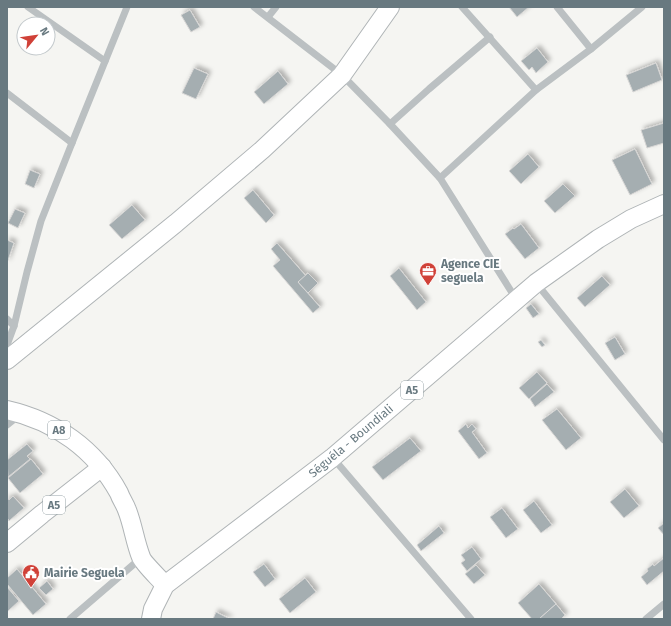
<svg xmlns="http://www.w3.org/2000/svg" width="671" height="626" font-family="'Fira Sans',sans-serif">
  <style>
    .building { fill: #a5aeb1; stroke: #d7d6d5; filter: url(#shadow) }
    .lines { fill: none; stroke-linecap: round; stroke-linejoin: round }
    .major-casing { stroke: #afb4b6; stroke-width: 20 }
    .minor { stroke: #bbc0c2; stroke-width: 7 }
    .major { stroke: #fff; stroke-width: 18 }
    .labels { text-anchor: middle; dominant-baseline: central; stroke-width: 4; stroke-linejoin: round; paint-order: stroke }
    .shield { fill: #fff; stroke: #95a1a6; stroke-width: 1 }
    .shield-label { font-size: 11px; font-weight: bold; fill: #687980 }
    .poi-label { font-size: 12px; font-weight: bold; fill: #687980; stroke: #fff; text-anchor: start }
    .street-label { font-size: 12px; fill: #687980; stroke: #fff }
  </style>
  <defs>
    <filter id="shadow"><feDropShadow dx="3" dy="-3" stdDeviation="2" flood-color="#0004"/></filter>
  </defs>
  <rect width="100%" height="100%" fill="#f5f5f2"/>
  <g class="building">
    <path d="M509 7H529L517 17Z"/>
    <path d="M190 10 200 27 191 32 181 15Z"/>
    <path d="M537 48 548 62 536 73 532 67 529 70 521 61Z"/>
    <path d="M656 63 662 80 633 92 626 75Z"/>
    <path d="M194 68 208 74 196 99 182 93Z"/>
    <path d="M278 71 288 84 264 104 254 92Z"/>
    <path d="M664 123V143L647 148 641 130Z"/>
    <path d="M635 149 652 184 630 195 612 160Z"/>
    <path d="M528 154 539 167 521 184 509 171Z"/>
    <path d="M30 170 40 174 34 188 25 184Z"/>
    <path d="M563 184 575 196 555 213 544 201Z"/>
    <path d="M253 190 274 215 266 223 244 198Z"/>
    <path d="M132 205 145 220 122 239 109 225Z"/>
    <path d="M15 209 25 213 18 228 8 223Z"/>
    <path d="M521 224 539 248 525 259 505 234 513 228 514 229Z"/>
    <path d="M7 240 14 243 7 263Z"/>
    <path d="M277 243 306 276 298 282 320 307 313 313 273 266 280 260 271 249Z"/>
    <path d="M399 268 426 302 417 310 390 276Z"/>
    <path d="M308 273 318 283 308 293 298 282Z"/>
    <path d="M602 276 610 285 585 307 577 298Z"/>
    <path d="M531 304 539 314 533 318 526 308Z"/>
    <path d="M615 337 625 354 615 360 605 343Z"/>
    <path d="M541 340 545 345 542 347 538 342Z"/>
    <path d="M537 372 547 383 529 399 519 388Z"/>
    <path d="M547 384 554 392 535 407 530 399Z"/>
    <path d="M557 409 581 438 566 450 542 420Z"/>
    <path d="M466 424 468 428 472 424 476 429 472 432 487 453 479 459 458 431Z"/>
    <path d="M410 438 421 451 383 480 372 467Z"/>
    <path d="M27 444 33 451 27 456 30 459 8 477 7 460Z"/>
    <path d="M31 459 43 474 20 493 8 478Z"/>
    <path d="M625 489 639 506 624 518 610 502Z"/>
    <path d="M13 496 24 508 9 521 8 519 7 520V497L9 500Z"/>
    <path d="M534 501 552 525 541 533 523 510Z"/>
    <path d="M502 508 518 529 506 538 490 517Z"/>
    <path d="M664 523V535L658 528Z"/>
    <path d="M439 526 444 533 421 551 417 545Z"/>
    <path d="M472 547 481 559 467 571 461 563 465 560 461 555Z"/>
    <path d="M664 558V571L647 585 641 577 648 571 647 569 653 564 654 566Z"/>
    <path d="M264 564 275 579 265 587 253 572Z"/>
    <path d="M476 565 485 575 474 584 465 574Z"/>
    <path d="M17 569 46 604 33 615 7 584V578Z"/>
    <path d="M305 578 316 592 290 613 279 599Z"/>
    <path d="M47 581 53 589 46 595 39 588Z"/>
    <path d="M539 584 556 604 539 619H532L518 603Z"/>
    <path d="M7 587 19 601 7 612Z"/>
    <path d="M556 604 565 615 561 619H539Z"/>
    <path d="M216 612 230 619H213Z"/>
  </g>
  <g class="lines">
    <defs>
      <g id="major">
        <path d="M7 360 176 223 262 150 342 75 390 7"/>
        <path d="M7 410C55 421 95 449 119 493 121 499 125 504 127 510 133 525 135 542 141 557 143 563 159 578 165 585"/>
        <path d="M7 543 42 514 102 467"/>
        <path d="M151 619 153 609 165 585 332 458 536 283 598 239 631 219 664 204"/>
      </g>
    </defs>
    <use href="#major" class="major-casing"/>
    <g class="minor">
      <path d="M28 7 105 61"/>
      <path d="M254 7 342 75 390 124 440 178 516 299"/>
      <path d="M462 7 536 90"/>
      <path d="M557 7 591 49"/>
      <path d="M268 17 276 7"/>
      <path d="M7 93 72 143"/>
      <path d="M390 124 429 89 490 37"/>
      <path d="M440 178 536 90 591 49 642 7"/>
      <path d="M536 283 664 440"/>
      <path d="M7 319 14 326"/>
      <path d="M7 345 14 326 27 272 41 221 72 143 127 7"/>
      <path d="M7 425 18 416"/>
      <path d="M333 458 471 619"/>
      <path d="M70 619 141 558"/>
      <path d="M646 619 664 604"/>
    </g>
    <use href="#major" class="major"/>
  </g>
  <defs>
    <symbol id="office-pin" viewBox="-11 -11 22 30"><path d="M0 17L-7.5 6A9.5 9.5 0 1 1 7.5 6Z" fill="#d04138" stroke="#fff"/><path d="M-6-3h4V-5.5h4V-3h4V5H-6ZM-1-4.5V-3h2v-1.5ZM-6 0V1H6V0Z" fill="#fff"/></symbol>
    <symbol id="civic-pin" viewBox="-11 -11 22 30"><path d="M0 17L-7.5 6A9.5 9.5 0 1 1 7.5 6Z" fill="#d04138" stroke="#fff"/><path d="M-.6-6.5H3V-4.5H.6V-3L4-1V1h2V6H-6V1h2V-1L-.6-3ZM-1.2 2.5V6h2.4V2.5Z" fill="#fff"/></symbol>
  </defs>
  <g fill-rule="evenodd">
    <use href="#office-pin" x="418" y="261" width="20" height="27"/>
    <use href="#civic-pin" x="21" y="563" width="20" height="27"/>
  </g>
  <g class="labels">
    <g class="shield">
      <rect x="401" y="381" width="22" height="18" rx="3"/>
      <rect x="48" y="421" width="22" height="18" rx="3"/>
      <rect x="43" y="496" width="22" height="18" rx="3"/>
    </g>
    <g class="shield-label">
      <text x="412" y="390">A5</text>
      <text x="59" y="430">A8</text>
      <text x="54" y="505">A5</text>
    </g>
    <g class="poi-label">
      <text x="441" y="264">Agence CIE<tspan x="441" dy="14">seguela</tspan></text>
      <text x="44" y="573">Mairie Seguela</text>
    </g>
    <g class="street-label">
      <text transform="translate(351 441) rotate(-40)">Séguéla - Boundiali</text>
    </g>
  </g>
  <rect width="671" height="626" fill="none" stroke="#687980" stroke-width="16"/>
  <g transform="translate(36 36) rotate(61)"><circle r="19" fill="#ffffff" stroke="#c3c9cc"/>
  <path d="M0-3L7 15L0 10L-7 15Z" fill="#d04138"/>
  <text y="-6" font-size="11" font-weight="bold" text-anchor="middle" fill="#687980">N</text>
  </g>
</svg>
